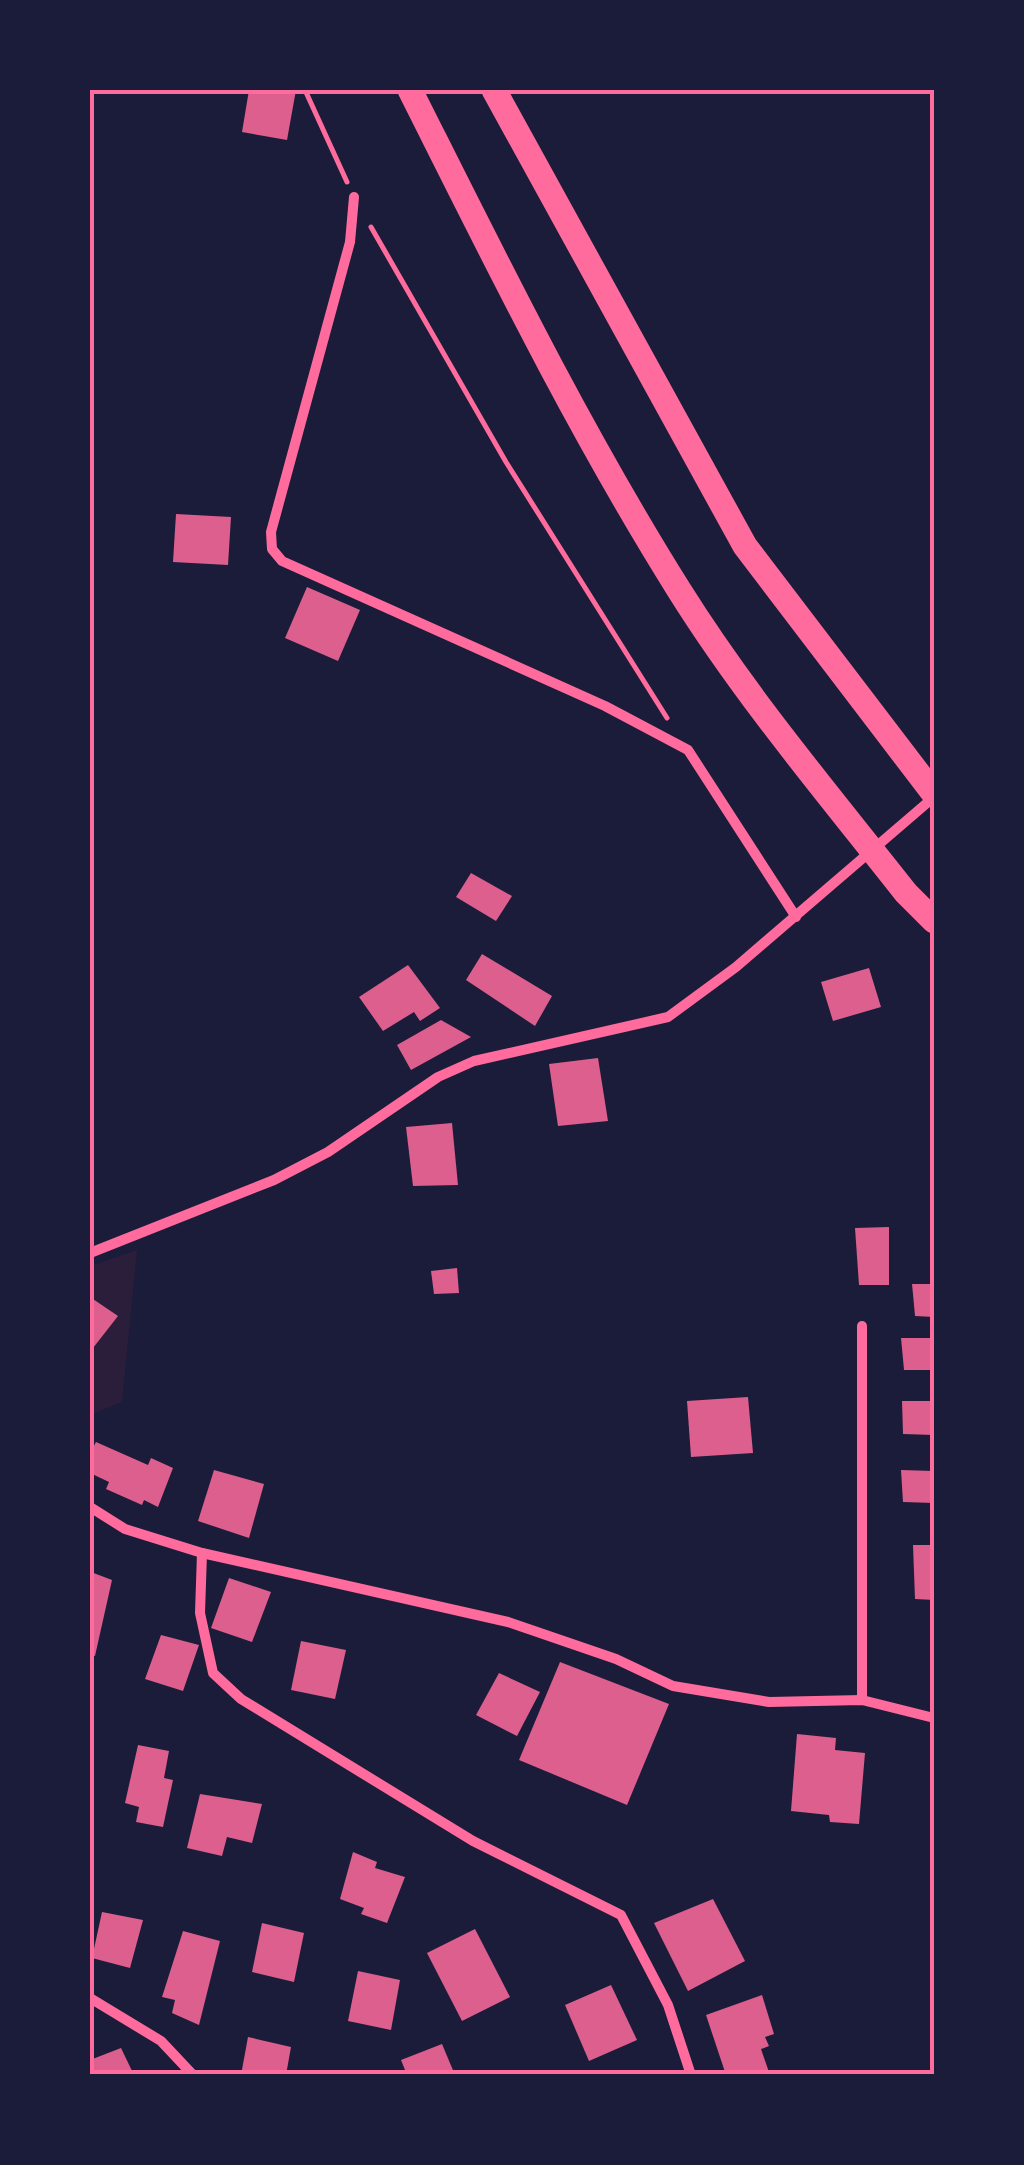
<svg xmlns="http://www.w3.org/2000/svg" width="1024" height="2165" font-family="'PT Sans',sans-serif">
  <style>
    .green { fill: #2a1e3b }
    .building { fill: #dd5f8e }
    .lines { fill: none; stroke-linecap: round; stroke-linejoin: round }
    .path { stroke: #ff6b9d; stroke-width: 5 }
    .minor { stroke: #ff6b9d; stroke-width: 10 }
    .motorway { stroke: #ff6b9d; stroke-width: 25 }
    .neatline { fill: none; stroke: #ff6b9d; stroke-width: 4 }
  </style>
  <rect width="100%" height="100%" fill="#1b1b3a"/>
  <path class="green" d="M137 1250 122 1402 90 1415V1266Z"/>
  <g class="building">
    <path d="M249 90H296L287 140 242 132Z"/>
    <path d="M176 514 231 517 228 565 173 562Z"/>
    <path d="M307 587 360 610 338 661 285 638Z"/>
    <path d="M471 873 512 896 496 921 456 897Z"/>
    <path d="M482 954 552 996 535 1026 466 980Z"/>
    <path d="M408 965 440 1008 420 1021 414 1012 383 1031 359 997Z"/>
    <path d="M869 968 881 1007 833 1021 821 982Z"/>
    <path d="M441 1020 471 1037 411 1070 397 1045Z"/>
    <path d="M598 1058 608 1121 558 1126 549 1064Z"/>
    <path d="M452 1123 458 1185 413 1186 406 1127Z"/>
    <path d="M889 1227V1285H859L855 1228Z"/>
    <path d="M457 1268 459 1293 434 1294 431 1271Z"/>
    <path d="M912 1284H934V1317L915 1316Z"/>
    <path d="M90 1297 118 1316 93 1348 90 1346Z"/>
    <path d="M901 1338H934V1370H904Z"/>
    <path d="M748 1397 753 1453 691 1457 687 1401Z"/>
    <path d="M902 1401H934V1435L903 1434Z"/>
    <path d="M96 1442 148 1465 151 1458 173 1468 158 1507 144 1500 142 1505 106 1489 109 1482 90 1473V1453Z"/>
    <path d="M214 1470 264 1484 249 1538 198 1521Z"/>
    <path d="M901 1470 934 1471V1503L903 1502Z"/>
    <path d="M913 1545H934V1600L915 1599Z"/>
    <path d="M91 1572 112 1580 95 1656 90 1655Z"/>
    <path d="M229 1578 271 1592 252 1642 211 1628Z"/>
    <path d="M161 1635 199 1645 183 1691 145 1679Z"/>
    <path d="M301 1641 346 1650 335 1699 291 1690Z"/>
    <path d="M560 1662 669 1704 627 1805 519 1760Z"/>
    <path d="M499 1673 540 1692 517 1736 476 1715Z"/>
    <path d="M797 1734 836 1738 835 1750 865 1753 859 1824 830 1822 829 1815 791 1811Z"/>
    <path d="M138 1745 169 1751 164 1778 173 1780 163 1827 136 1822 139 1807 125 1803Z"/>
    <path d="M200 1794 262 1804 252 1843 227 1837 222 1856 187 1848Z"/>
    <path d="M353 1852 377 1862 375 1868 405 1877 387 1923 361 1914 364 1908 340 1899Z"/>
    <path d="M713 1899 745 1961 688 1991 654 1923Z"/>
    <path d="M102 1912 143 1920 130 1968 92 1958Z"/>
    <path d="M262 1923 304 1933 294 1982 252 1972Z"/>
    <path d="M475 1929 510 1997 462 2021 427 1953Z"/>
    <path d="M183 1931 220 1941 199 2025 172 2013 175 2000 162 1997Z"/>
    <path d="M358 1971 400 1980 391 2030 348 2021Z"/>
    <path d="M611 1985 637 2040 589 2061 565 2005Z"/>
    <path d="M762 1995 774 2034 765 2037 769 2046 761 2049 770 2075H726L706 2015Z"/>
    <path d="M248 2037 291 2047 286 2075H241Z"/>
    <path d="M442 2044 455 2075H407L401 2060Z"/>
    <path d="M121 2048 134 2075H90V2060Z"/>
  </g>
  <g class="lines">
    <g class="path">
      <path d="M305 90 347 182"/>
      <path d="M371 227 506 462 667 718"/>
    </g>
    <g class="minor">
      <path d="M354 197 350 242 271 532 272 549 282 561 605 706 688 750 796 917"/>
      <path d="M90 1253 274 1180 328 1152 438 1077 474 1061 668 1017 736 967 934 797"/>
      <path d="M862 1326V1700"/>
      <path d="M90 1507 125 1529 202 1553 508 1622 616 1659 673 1686 769 1702 862 1700 934 1718"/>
      <path d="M202 1553 200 1613 213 1673 241 1699 473 1841 621 1915 668 2005 691 2075"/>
      <path d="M90 1998 161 2041 193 2075"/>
    </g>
    <g class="motorway">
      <path d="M410 90C495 259 578 429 679 590 746 697 828 794 906 893L934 921"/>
      <path d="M494 90 745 546 934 794"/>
    </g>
  </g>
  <rect width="1024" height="2165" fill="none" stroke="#1b1b3a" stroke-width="185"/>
  <rect x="92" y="92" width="840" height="1980" class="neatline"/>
</svg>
